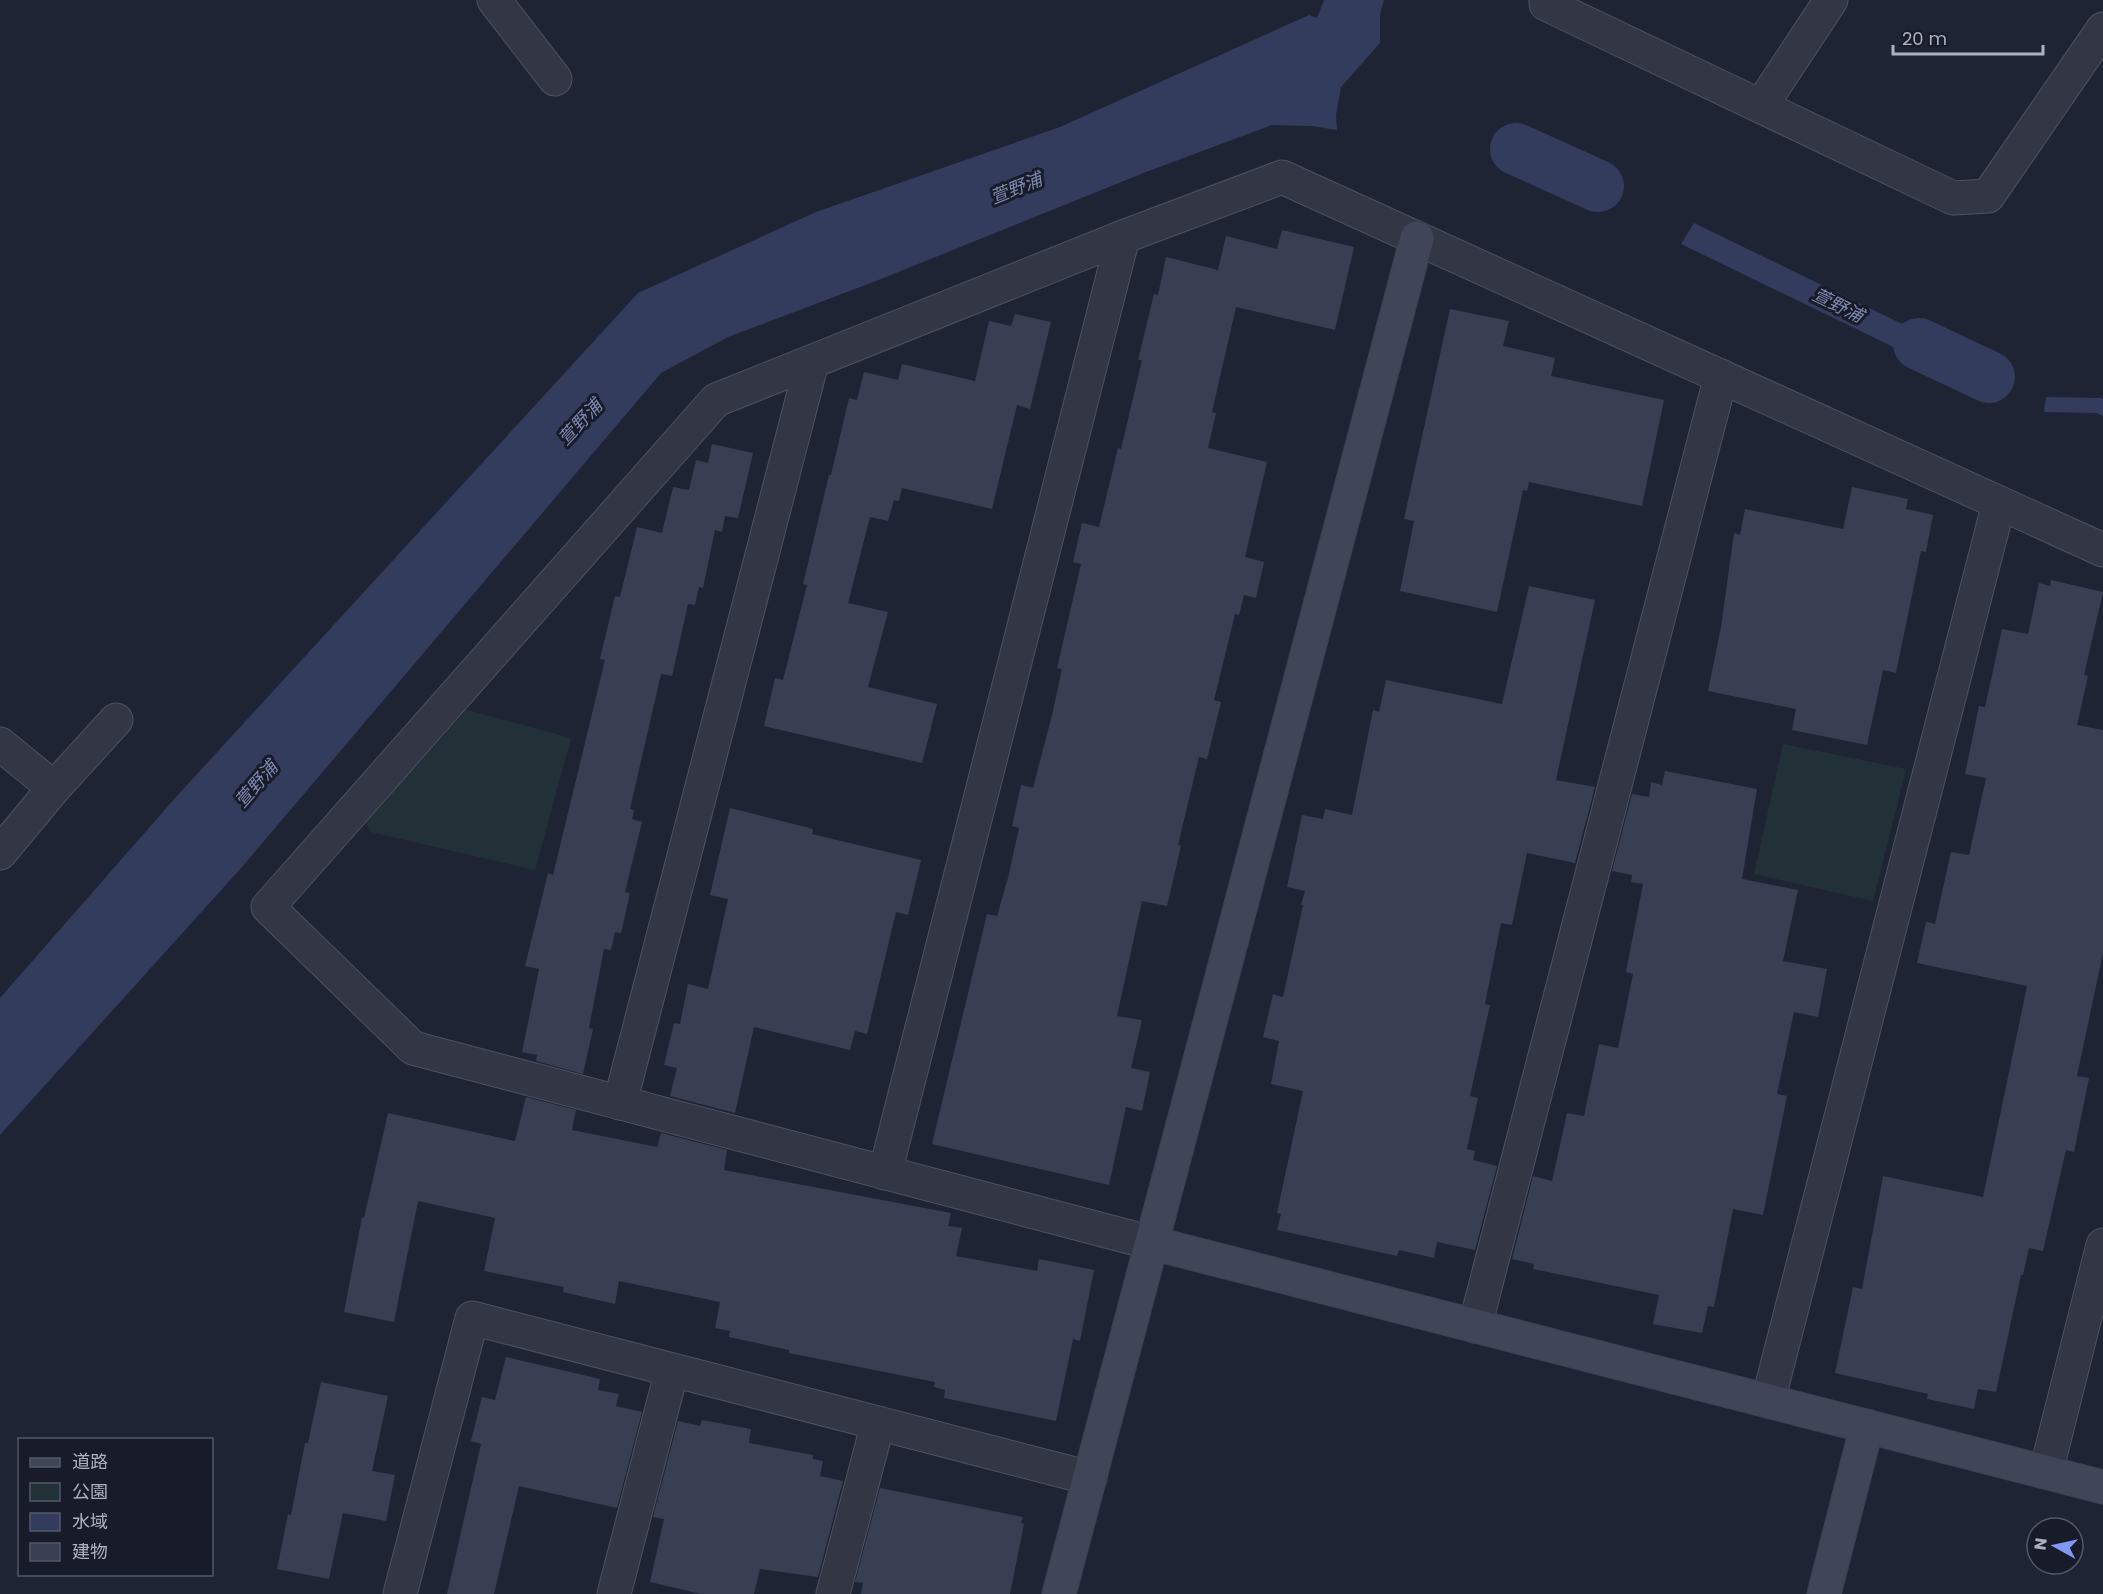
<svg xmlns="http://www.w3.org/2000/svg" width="2103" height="1594" font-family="Poppins,'Noto Sans JP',sans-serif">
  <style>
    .green { fill: #223137 }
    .water { fill: #333c5c }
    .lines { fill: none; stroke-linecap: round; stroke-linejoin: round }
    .canal { stroke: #333c5c; stroke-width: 52 }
    .building { fill: #383f52 }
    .street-casing { stroke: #4d5160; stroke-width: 35 }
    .secondary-casing { stroke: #3c404f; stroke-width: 35 }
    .street { stroke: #333745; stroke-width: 33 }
    .secondary { stroke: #414558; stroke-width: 33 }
    .labels { text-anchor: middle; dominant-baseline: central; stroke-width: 6; stroke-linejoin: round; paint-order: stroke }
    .water-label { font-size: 18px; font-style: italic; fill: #7d89af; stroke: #181c2a }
  </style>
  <rect width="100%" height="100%" fill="#1f2435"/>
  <g class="green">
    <path d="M467 710 571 738 535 870 371 832 365 822Z"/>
    <path d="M1783 744 1906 769 1873 901 1754 874Z"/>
  </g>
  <g class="water">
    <path d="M1324 0H1384L1380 14V43L1341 87 1336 115 1337 130 1312 126 1272 125 1146 172 876 281 728 337 661 373 242 867 0 1135V998L176 797 638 293 816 212 1060 127 1309 15 1317 18Z"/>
    <path d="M1521 136 1599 176 1593 194 1513 156Z"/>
    <path d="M1694 223 1989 366 1976 387 1681 244Z"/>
    <path d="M2046 397 2101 398 2103 399V416L2096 413 2044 412Z"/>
  </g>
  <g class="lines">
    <g class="canal">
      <path d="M1516 149 1598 186"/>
      <path d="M1919 344 1989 377"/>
    </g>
  </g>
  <g class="building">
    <path d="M1282 230 1354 247 1335 330 1236 307 1212 412 1216 413 1208 448 1267 462 1245 557 1264 562 1256 598 1244 595 1239 615 1235 614 1214 700 1221 702 1207 759 1199 757 1178 845 1181 846 1167 906 1142 901 1117 1016 1142 1020 1131 1068 1150 1072 1142 1111 1126 1107 1109 1185 932 1144 987 914 997 916 1008 878 1019 828 1012 826 1021 785 1033 788 1052 715 1062 669 1057 668 1081 564 1073 562 1082 523 1099 527 1118 448 1121 449 1142 360H1138L1154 294 1158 295 1166 257 1218 270 1226 236 1277 249Z"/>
    <path d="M1450 309 1509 321 1503 346 1555 358 1551 376 1664 400 1642 506 1529 482 1527 491 1523 490 1497 612 1400 591 1414 521 1404 519Z"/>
    <path d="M1015 314 1051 322 1030 409 1017 405 992 509 902 488 899 501 894 500 888 521 870 517 848 603 888 612 868 687 937 704 922 763 764 726 775 678 783 680 807 585 803 584 829 475H831L849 398 857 400 864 372 898 380 902 364 975 381 989 321 1011 326Z"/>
    <path d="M712 444 753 453 738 518 725 516 722 532 715 530 703 588 699 587 695 605 688 604 672 676 661 674 630 809 634 810 632 819 642 822 625 892 630 893 621 933 615 932 611 950 604 949 589 1028 593 1029 583 1074 536 1061 537 1055 522 1052 539 969 525 966 548 873 553 875 605 660 600 659 615 596 620 597 637 527 662 533 673 487 689 490 696 460 708 463Z"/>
    <path d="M1852 487 1908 499 1906 509 1933 515 1926 552 1921 551 1896 673 1883 670 1867 745 1792 730 1796 709 1708 691 1721 627 1734 533 1740 535 1745 509 1843 529Z"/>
    <path d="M2051 580 2103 592 2084 675 2088 676 2077 725 2103 730V953L2077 1076 2089 1078 2074 1152 2066 1150 2043 1251 2029 1248 2023 1275H2021L1996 1392 1978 1389 1974 1409 1927 1399 1928 1394 1835 1373 1853 1287 1862 1289 1883 1176 1983 1197 2027 986 1917 963 1926 922 1935 924 1951 852 1969 855 1986 778 1965 774 1979 706 1985 707 2002 629 2028 634 2039 583 2050 586Z"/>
    <path d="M1529 586 1595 600 1556 780 1595 787 1575 863 1527 853 1512 925 1501 923 1485 1004 1490 1005 1470 1096 1478 1098 1467 1149 1475 1151 1473 1160 1497 1166 1475 1250 1437 1242 1434 1258 1399 1250 1397 1256 1277 1230 1281 1214 1277 1213 1303 1091 1271 1084 1279 1041 1263 1037 1273 994 1283 997 1303 905H1301L1305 891 1287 887 1302 815 1323 819 1325 809 1352 815 1373 710 1379 712 1386 680 1502 704Z"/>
    <path d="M1665 771 1757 789 1742 879 1798 890 1783 961 1827 969 1818 1017 1794 1012 1777 1094 1787 1096 1763 1215 1733 1209 1714 1307 1708 1306 1702 1333 1653 1324 1659 1295 1533 1269 1534 1264 1512 1259 1533 1176 1552 1181 1567 1113 1584 1116 1599 1044 1618 1048 1633 974 1626 972 1643 884 1631 882 1632 875 1612 871 1632 794 1649 797 1651 782 1662 785Z"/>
    <path d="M730 808 813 829 812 834 921 860 908 915 896 912 867 1034 855 1031 850 1050 754 1027 735 1113 670 1096 677 1068 664 1065 674 1023 680 1024 688 984 708 989 728 899 710 895Z"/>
    <path d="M526 1097 576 1110 572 1130 657 1147 661 1133 727 1150 724 1170 951 1213 948 1226 962 1228 956 1256 1037 1271 1039 1259 1094 1270 1080 1341 1073 1339 1056 1421 944 1398 945 1390 934 1387 935 1382 789 1353V1350L729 1337 730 1331 715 1328 720 1302 619 1281 615 1304 563 1292 564 1287 484 1271 495 1218 418 1201 394 1322 344 1312 362 1217 364 1218 388 1113 515 1141Z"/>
    <path d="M506 1357 600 1379 598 1390 619 1394 616 1406 642 1412 617 1508 519 1486 494 1594H447L481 1444 471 1441 482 1397 495 1400Z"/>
    <path d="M321 1382 388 1396 372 1471 395 1475 386 1521 343 1513 329 1579 277 1569 288 1514 291 1515 305 1443H308Z"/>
    <path d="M702 1420 751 1429 749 1443 813 1455V1459L823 1461 820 1476 843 1481 818 1577 760 1569 754 1594H701L650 1582 664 1519 653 1517 678 1421 700 1426Z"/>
    <path d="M880 1488 1023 1517 1021 1523 1024 1524 1010 1594H861L863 1583 855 1582Z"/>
  </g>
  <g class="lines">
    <defs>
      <g id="street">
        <path d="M494 0 555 79"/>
        <path d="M1546 0V4L1953 198 1988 196 2103 29"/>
        <path d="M1761 106 1831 0"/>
        <path d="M0 744 54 788"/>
        <path d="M0 853 54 788 116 720"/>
        <path d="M620 1103 812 362"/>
        <path d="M885 1173 1123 237"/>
        <path d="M1152 1243 413 1048 268 907 716 400 1123 237 1282 177 2103 550"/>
        <path d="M1475 1326 1721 376"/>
        <path d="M1768 1401 1999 503"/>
        <path d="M2046 1472 2103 1245"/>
        <path d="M400 1594 472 1318 1090 1478"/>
        <path d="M614 1594 672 1370"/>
        <path d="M833 1594 878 1423"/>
      </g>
      <g id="secondary">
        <path d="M1152 1243 2103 1487"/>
        <path d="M1059 1594 1417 238"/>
        <path d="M1824 1594 1867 1426"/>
      </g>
    </defs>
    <use href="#street" class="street-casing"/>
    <use href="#secondary" class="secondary-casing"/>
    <use href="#street" class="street"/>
    <use href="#secondary" class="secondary"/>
  </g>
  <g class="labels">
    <g class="water-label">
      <text transform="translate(1016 188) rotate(-22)">萱野浦</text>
      <text transform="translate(1838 305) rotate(26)">萱野浦</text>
      <text transform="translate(580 422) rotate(-47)">萱野浦</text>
      <text transform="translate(256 784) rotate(-49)">萱野浦</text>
    </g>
  </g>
  <rect x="18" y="1438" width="195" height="138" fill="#181c2a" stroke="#535867" stroke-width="1.5"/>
  <rect x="30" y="1458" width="30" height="9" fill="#414558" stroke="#535867" stroke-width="1.5"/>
  <text x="72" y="1468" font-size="18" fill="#acb1c2">道路</text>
  <rect x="30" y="1483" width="30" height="18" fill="#223137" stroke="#535867" stroke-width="1.5"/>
  <text x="72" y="1498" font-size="18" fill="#acb1c2">公園</text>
  <rect x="30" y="1513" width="30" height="18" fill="#333c5c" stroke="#535867" stroke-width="1.5"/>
  <text x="72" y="1528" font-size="18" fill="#acb1c2">水域</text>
  <rect x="30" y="1543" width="30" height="18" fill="#383f52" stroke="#535867" stroke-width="1.5"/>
  <text x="72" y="1558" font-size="18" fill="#acb1c2">建物</text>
  <g transform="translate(2055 1546) rotate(278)"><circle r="28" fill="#181c2a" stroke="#535867" stroke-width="1.5"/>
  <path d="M0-4.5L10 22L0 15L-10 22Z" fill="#8097f4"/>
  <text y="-9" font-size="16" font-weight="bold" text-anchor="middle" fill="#acb1c2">N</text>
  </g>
  <path d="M1893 45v9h150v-9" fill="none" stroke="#acb1c2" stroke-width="3"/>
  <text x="1902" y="45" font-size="18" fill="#acb1c2" stroke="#181c2a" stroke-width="4.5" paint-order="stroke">20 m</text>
</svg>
